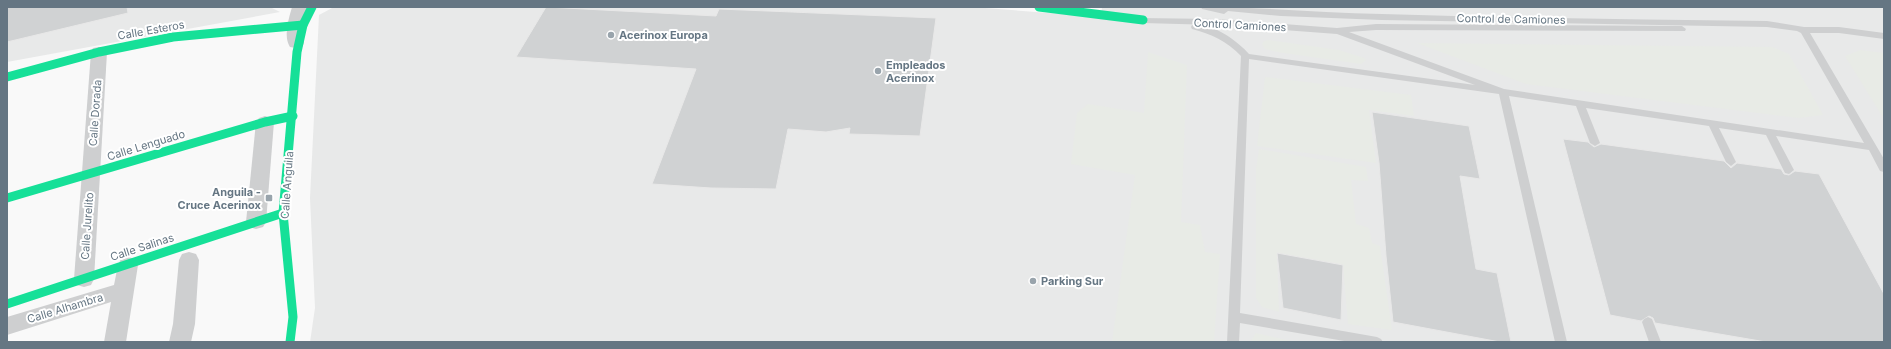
<svg xmlns="http://www.w3.org/2000/svg" width="1891" height="349" font-family="Inter,sans-serif">
  <style>
    .built { fill: #e8e9e9 }
    .green { fill: #e8ebe6 }
    .building { fill: #d0d2d3; stroke: #e8e8e8 }
    .lines { fill: none; stroke-linecap: round; stroke-linejoin: round }
    .lane { fill: #cecfd0; fill-rule: evenodd }
    .street { fill: #cecfd0; fill-rule: evenodd }
    .fast { stroke: #16e098; stroke-width: 9 }
    .poi-dot { fill: #99a4ac; stroke: #fff; stroke-width: 1.5 }
    .labels { text-anchor: middle; dominant-baseline: central; stroke-width: 4; stroke-linejoin: round; paint-order: stroke }
    .street-label { font-size: 11px; fill: #657683; stroke: #fff }
    .poi-label { font-size: 11px; font-weight: bold; fill: #657683; stroke: #fff; text-anchor: start }
  </style>
  <rect width="100%" height="100%" fill="#f9f9f9"/>
  <g class="built">
    <path d="M7 7H270L280 12 7 62Z"/>
    <path d="M334 7H972L1101 17 1102 7H1884V342H310L315 308 310 198 319 15Z"/>
  </g>
  <g class="green">
    <path d="M1269 40 1339 50 1364 58 1366 60 1361 64 1277 52 1265 49 1262 44 1264 41Z"/>
    <path d="M1417 43 1772 47 1789 54 1823 115 1799 118 1526 84Z"/>
    <path d="M1860 50 1884 53V119L1845 56Z"/>
    <path d="M1148 52 1187 65 1181 222 1200 225 1205 252 1220 254 1214 342H1112L1135 175 1071 164 1077 113 1088 104 1144 113Z"/>
    <path d="M1265 77 1411 95 1414 116 1369 110 1376 163 1257 146Z"/>
    <path d="M1259 149 1366 167 1368 181 1351 180 1356 224 1369 228 1372 243 1380 246 1392 330 1348 324 1343 265 1277 253 1279 312 1262 307 1256 298V169Z"/>
    <path d="M1256 333 1295 342H1250Z"/>
  </g>
  <g class="building">
    <path d="M7 7H127L128 13 7 42Z"/>
    <path d="M546 7 716 16 719 9 936 18 920 136 849 134 850 128 826 132 788 129 776 189 711 188 652 184 696 69 516 57Z"/>
    <path d="M1372 112 1469 126 1480 179 1460 176 1476 269 1497 273 1511 342H1500L1393 322 1386 256 1379 163Z"/>
    <path d="M1563 139 1588 142 1594 147 1601 144 1724 161 1731 168 1737 163 1781 169 1784 174 1789 175 1795 171 1819 174 1884 294V342H1766L1655 323 1653 318 1649 316 1641 321 1610 315Z"/>
    <path d="M1277 253 1343 265 1341 320 1283 308Z"/>
  </g>
  <g class="lines">
    <g class="lane">
      <path d="M1201 7C1261 7 1322 13 1382 14 1510 18 1639 19 1767 21L1804 27H1839L1884 33V39L1839 33H1810L1884 159V172L1880 171 1869 150 1776 136 1794 170 1789 174 1785 173 1766 135 1719 128 1736 162 1731 166 1726 162 1709 126 1586 108 1600 143 1595 146 1590 143 1576 106 1509 96 1567 342H1555L1499 94 1249 59 1240 313 1377 337 1381 339 1383 342H1350L1240 323 1239 342H1227L1241 56C1227 41 1211 34 1192 29L1191 27 1192 25C1210 21 1238 41 1249 54L1475 85 1337 34 1215 25 1143 23 1140 22 1139 20 1140 18 1215 19 1337 28 1376 24 1682 26 1686 29 1685 31 1376 30 1349 32 1504 89 1864 143 1801 33 1797 31 1767 27 1382 20 1281 16 1228 11 1224 14 1202 9Z"/>
      <path d="M1648 317 1652 319 1661 342H1649L1642 322 1644 319Z"/>
    </g>
    <g class="street">
      <path d="M292 7H308L304 25V43L302 47 296 48 290 47C283 36 289 18 292 7Z"/>
      <path d="M99 47 105 48 107 52 94 279 91 285 84 287 77 285 74 279 91 52 93 48Z"/>
      <path d="M265 116 271 118 274 122 266 222 263 227 256 229 249 227 246 222 256 122 259 118Z"/>
      <path d="M189 252 196 254 199 260 195 324 191 342H169L173 324 179 260 182 254Z"/>
      <path d="M128 257 135 259 138 265 126 342H104L111 302 7 335V317L114 285 118 265 121 259Z"/>
    </g>
    <g class="fast">
      <path d="M1039 7 1143 20"/>
      <path d="M7 77 99 52 173 37 303 25"/>
      <path d="M7 198 265 122 293 116"/>
      <path d="M7 304 283 213"/>
      <path d="M290 342 293 317 283 213 297 52 303 25 312 7"/>
    </g>
  </g>
  <g class="poi-dot">
    <circle cx="611" cy="35" r="4"/>
    <circle cx="878" cy="71" r="4"/>
    <rect x="265" y="194" width="8" height="8" rx="2"/>
    <circle cx="1033" cy="281" r="4"/>
  </g>
  <g class="labels">
    <g class="street-label">
      <text transform="translate(1511 19) rotate(1)">Control de Camiones</text>
      <text transform="translate(1240 25) rotate(3)">Control Camiones</text>
      <text transform="translate(151 30) rotate(-10)">Calle Esteros</text>
      <text transform="translate(95 113) rotate(-86)">Calle Dorada</text>
      <text transform="translate(146 145) rotate(-17)">Calle Lenguado</text>
      <text transform="translate(287 185) rotate(-86)">Calle Anguila</text>
      <text transform="translate(87 226) rotate(-86)">Calle Jurelito</text>
      <text transform="translate(142 247) rotate(-18)">Calle Salinas</text>
      <text transform="translate(65 308) rotate(-17)">Calle Alhambra</text>
    </g>
    <g class="poi-label">
      <text x="619" y="35">Acerinox Europa</text>
      <text x="886" y="65">Empleados<tspan x="886" dy="13">Acerinox</tspan></text>
      <text x="261" y="192" text-anchor="end">Anguila -<tspan x="261" dy="13">Cruce Acerinox</tspan></text>
      <text x="1041" y="281">Parking Sur</text>
    </g>
  </g>
  <rect width="1891" height="349" fill="none" stroke="#657683" stroke-width="16"/>
</svg>
